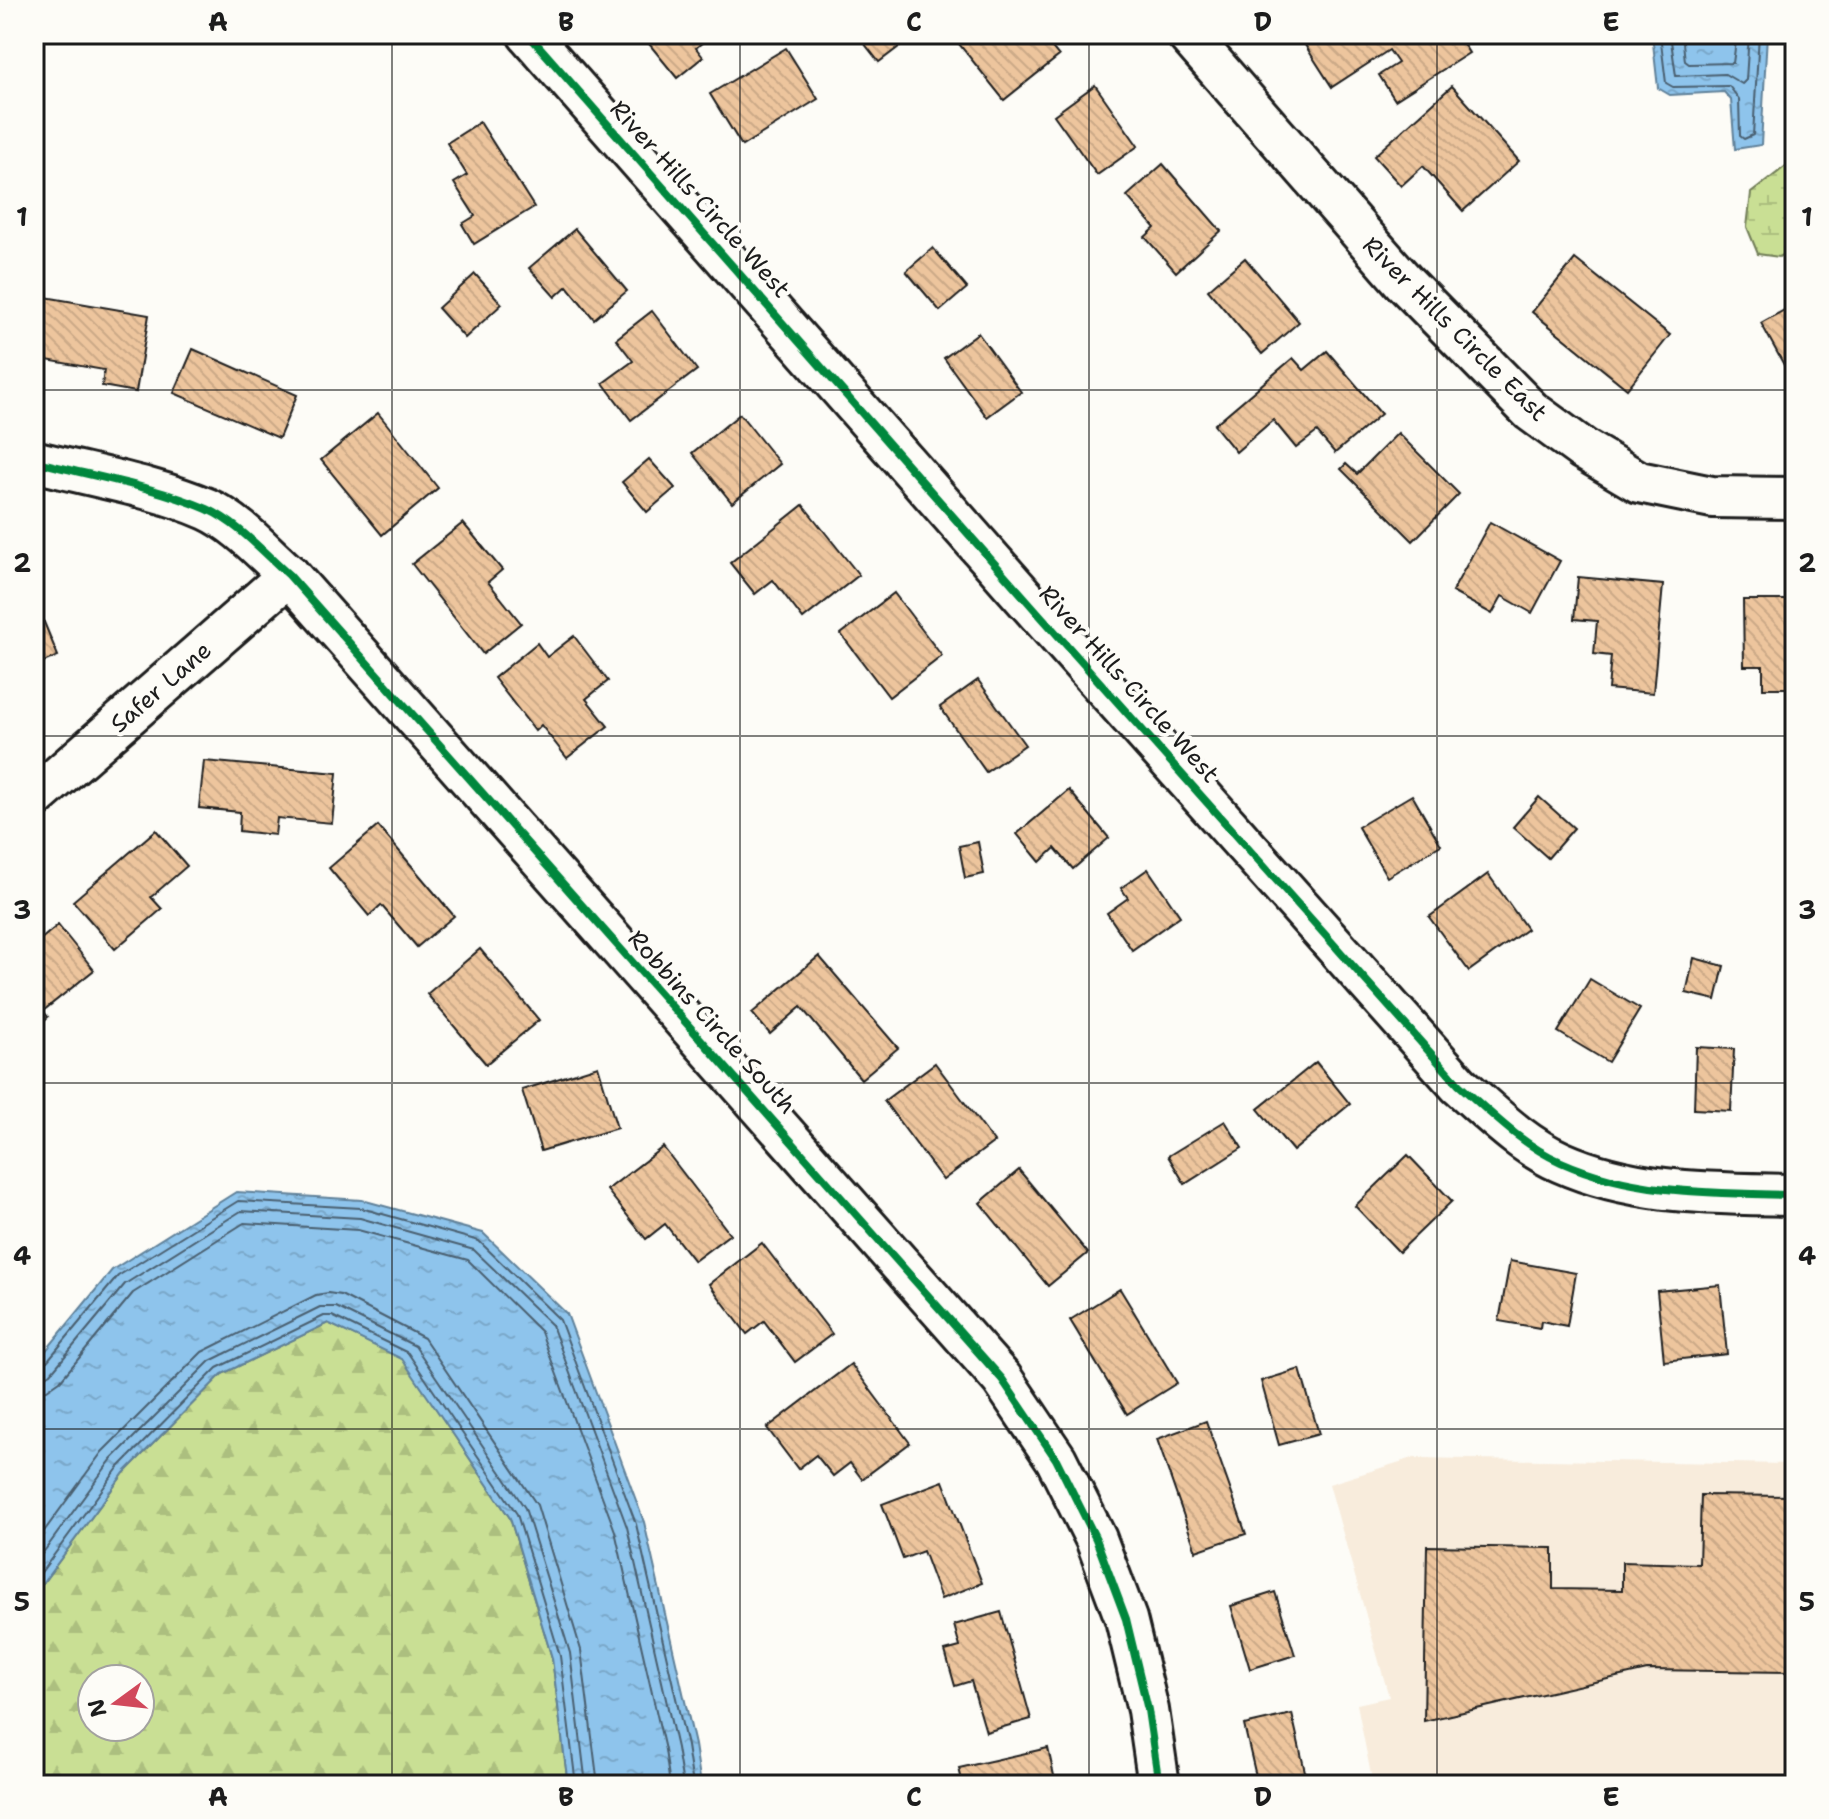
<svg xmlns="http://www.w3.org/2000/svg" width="1829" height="1819" font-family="'Shantell Sans',sans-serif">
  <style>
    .built { fill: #f8ecdc }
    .forest { fill: url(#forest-firs); stroke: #727e58; stroke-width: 2; fill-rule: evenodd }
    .wetland { fill: url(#wetland-marsh); stroke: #727e58; stroke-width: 2 }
    .water { fill: url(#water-ripples); stroke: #608199; stroke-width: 2 }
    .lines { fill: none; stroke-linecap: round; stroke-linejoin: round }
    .shore { stroke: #4a5f6f; stroke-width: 2 }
    .building { fill: url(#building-back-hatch); stroke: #1c1c1c; stroke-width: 2 }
    .minor-casing { stroke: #1c1c1c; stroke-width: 46 }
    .minor { stroke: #fdfcf7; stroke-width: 40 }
    .cycleway-casing { stroke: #fdfcf7; stroke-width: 13 }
    .cycleway { stroke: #00873e; stroke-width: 8 }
    .grid { fill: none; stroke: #1c1c1c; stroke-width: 2; stroke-opacity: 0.55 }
    .labels { text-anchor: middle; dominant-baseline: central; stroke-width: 8; stroke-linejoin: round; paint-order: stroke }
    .street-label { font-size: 24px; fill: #1c1c1c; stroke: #fdfcf7 }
    .neatline { fill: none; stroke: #1c1c1c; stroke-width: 3 }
    .grid-label { font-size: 26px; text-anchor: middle; font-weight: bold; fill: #1c1c1c }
  </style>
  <defs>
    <pattern id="forest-firs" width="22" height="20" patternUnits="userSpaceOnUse" patternTransform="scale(2)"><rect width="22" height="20" fill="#c9df94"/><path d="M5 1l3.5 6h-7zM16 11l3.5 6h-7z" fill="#acbf7f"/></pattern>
    <pattern id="wetland-marsh" width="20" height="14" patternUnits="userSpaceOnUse" patternTransform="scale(2)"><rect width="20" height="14" fill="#c9df94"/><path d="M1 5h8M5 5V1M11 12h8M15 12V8" fill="none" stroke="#acbf7f"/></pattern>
    <pattern id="water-ripples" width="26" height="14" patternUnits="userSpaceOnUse" patternTransform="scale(2)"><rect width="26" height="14" fill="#8ec4ec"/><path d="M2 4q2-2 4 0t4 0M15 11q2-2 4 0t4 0" fill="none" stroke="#7aa8ca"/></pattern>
    <pattern id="building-back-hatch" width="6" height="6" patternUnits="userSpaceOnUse" patternTransform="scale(2)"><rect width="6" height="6" fill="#edc59d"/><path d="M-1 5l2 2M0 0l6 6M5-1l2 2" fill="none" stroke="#cba987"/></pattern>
  </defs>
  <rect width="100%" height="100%" fill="#fdfcf7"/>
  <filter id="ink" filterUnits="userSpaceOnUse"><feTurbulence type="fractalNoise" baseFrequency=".0125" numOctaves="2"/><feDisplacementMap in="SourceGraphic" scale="16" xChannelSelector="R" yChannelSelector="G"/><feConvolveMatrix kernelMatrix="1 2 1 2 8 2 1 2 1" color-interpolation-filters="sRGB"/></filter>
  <g filter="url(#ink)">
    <path class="built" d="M1413 1458 1795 1464V1785H1373L1357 1704 1389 1697 1329 1484Z"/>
    <path class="forest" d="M328 1323 402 1358 510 1518 552 1658 568 1785H34V1595L124 1473 222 1374ZM92 1679H140V1727H92Z"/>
    <path class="wetland" d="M1795 159V249L1779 257 1758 254 1747 227 1751 193Z"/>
    <g class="water">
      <path d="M1652 34H1767L1761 145 1735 149 1731 100 1724 92 1670 95 1658 88Z"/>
      <path d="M236 1192 362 1200 483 1233 567 1314 644 1522 695 1745 701 1785H568L552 1658 510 1518 402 1359 328 1323 222 1374 124 1473 34 1595V1365L112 1270Z"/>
    </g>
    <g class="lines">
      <g class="shore">
        <path d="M1660 34 1666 83 1673 87 1729 86 1739 99 1740 136 1744 139 1753 135 1759 34"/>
        <path d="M1670 34 1676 76 1725 74 1742 84 1746 80 1749 34"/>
        <path d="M1682 34 1685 61 1689 64 1733 63 1737 34"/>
        <path d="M34 1369 43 1366 118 1276 238 1201 361 1208 479 1241 560 1320 636 1524 687 1746 693 1785"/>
        <path d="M34 1379 43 1378 51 1373 125 1284 241 1211 360 1218 474 1250 552 1325 627 1527 677 1748 683 1785"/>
        <path d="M34 1392 47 1390 60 1381 133 1293 244 1223 358 1230 468 1260 541 1332 615 1531 665 1750 670 1785"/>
        <path d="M34 1545 102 1452 202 1352 316 1295 328 1293 341 1295 424 1338 537 1505 581 1650 598 1785"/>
        <path d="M34 1565 111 1460 210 1361 320 1307H336L415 1346 525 1508 570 1653 586 1785"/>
        <path d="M34 1582 118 1468 217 1368 324 1316H332L408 1353 517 1514 560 1656 576 1785"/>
      </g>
    </g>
    <g class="building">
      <path d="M641 34H712L696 48 703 57 677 78Z"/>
      <path d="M857 34H916L879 62Z"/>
      <path d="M971 34H1041L1059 56 1004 100 959 44Z"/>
      <path d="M1321 34H1457L1469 53 1395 100 1379 75 1398 63 1389 50 1332 87 1305 45Z"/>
      <path d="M786 48 818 99 742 146 710 94Z"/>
      <path d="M1095 85 1138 146 1097 175 1054 115Z"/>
      <path d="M1452 86 1519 161 1463 211 1423 166 1401 186 1374 156Z"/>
      <path d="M480 122 534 207 474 244 462 224 475 216 454 183 467 175 447 143Z"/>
      <path d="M1163 164 1221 231 1176 272 1145 237 1155 228 1127 196Z"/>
      <path d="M575 229 627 291 594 319 567 286 555 297 529 268Z"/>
      <path d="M933 248 967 288 940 311 906 271Z"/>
      <path d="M1245 258 1299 322 1262 354 1208 290Z"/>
      <path d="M1575 259 1670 335 1627 389 1532 312Z"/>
      <path d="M475 274 502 304 465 338 438 308Z"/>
      <path d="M45 297 149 315 136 392 102 386 104 370 35 358Z"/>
      <path d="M1795 304V385L1761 323Z"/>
      <path d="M652 311 697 370 631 420 603 383 633 361 616 339Z"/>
      <path d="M978 333 1021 392 987 417 944 358Z"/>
      <path d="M193 349 297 395 279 438 174 393Z"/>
      <path d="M1327 351 1381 414 1335 453 1317 432 1296 448 1273 420 1236 452 1214 425 1293 358 1304 370Z"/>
      <path d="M378 413 438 488 382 535 321 460Z"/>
      <path d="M740 414 780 464 732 503 692 453Z"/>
      <path d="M1398 433 1459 494 1413 541 1341 469 1346 464 1357 474Z"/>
      <path d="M649 459 675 488 647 512 622 482Z"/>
      <path d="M803 505 859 575 803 619 773 580 755 594 730 563Z"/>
      <path d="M1490 522 1560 561 1532 613 1502 596 1492 614 1452 592Z"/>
      <path d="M463 523 502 570 488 582 521 623 483 654 412 564Z"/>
      <path d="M1578 577 1663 585 1653 693 1608 689 1611 656 1594 654 1597 621 1574 619Z"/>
      <path d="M894 593 942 656 889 697 841 634Z"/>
      <path d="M34 598 58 656 34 666Z"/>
      <path d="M1743 600H1795V688H1763V666H1744Z"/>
      <path d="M574 636 608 681 586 699 608 726 567 758 541 725 535 731 494 678 537 643 547 657Z"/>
      <path d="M978 680 1025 745 986 772 940 707Z"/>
      <path d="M204 761 337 773 332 823 277 818 275 835 239 831 240 812 199 808Z"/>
      <path d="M1069 790 1109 838 1073 869 1055 848 1040 862 1017 834Z"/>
      <path d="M1412 795 1441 845 1387 877 1358 827Z"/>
      <path d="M1539 797 1574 828 1548 858 1513 827Z"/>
      <path d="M378 826 454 916 417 947 381 905 369 916 329 868Z"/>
      <path d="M156 830 187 866 151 897 162 909 115 949 73 901Z"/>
      <path d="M978 842 984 874 965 878 959 846Z"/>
      <path d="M1148 869 1180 916 1132 950 1107 913 1128 898 1121 888Z"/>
      <path d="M1488 874 1527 929 1469 971 1429 917Z"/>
      <path d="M58 925 94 970 43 1011 48 1017 34 1029V945Z"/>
      <path d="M480 949 539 1020 486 1064 427 994Z"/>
      <path d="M819 956 898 1048 861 1079 801 1007 770 1034 752 1013Z"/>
      <path d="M1694 958 1724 966 1716 1000 1686 993Z"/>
      <path d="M1590 979 1640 1009 1608 1062 1558 1032Z"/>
      <path d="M1696 1047 1734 1049 1731 1111 1694 1109Z"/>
      <path d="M1316 1062 1350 1104 1293 1151 1258 1109Z"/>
      <path d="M935 1063 994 1142 943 1180 884 1101Z"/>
      <path d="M598 1066 617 1128 541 1151 522 1090Z"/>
      <path d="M1225 1121 1242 1148 1185 1184 1168 1156Z"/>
      <path d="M663 1147 730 1234 694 1261 665 1224 646 1239 607 1190Z"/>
      <path d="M1408 1155 1452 1201 1399 1252 1355 1206Z"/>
      <path d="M1019 1170 1088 1253 1048 1286 980 1203Z"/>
      <path d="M762 1243 832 1334 795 1362 764 1321 747 1334 709 1284Z"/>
      <path d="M1510 1261 1576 1273 1567 1326 1541 1321 1540 1328 1499 1321Z"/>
      <path d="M1720 1285 1727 1354 1664 1361 1657 1291Z"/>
      <path d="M1120 1289 1177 1383 1127 1414 1070 1320Z"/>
      <path d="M851 1364 910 1443 862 1479 850 1463 833 1476 816 1455 798 1469 767 1428Z"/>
      <path d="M1300 1369 1319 1434 1279 1445 1261 1381Z"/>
      <path d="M1206 1421 1246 1534 1196 1551 1157 1439Z"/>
      <path d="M943 1481 982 1583 941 1599 923 1551 903 1559 882 1504Z"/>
      <path d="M1701 1495 1795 1496V1672L1647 1670 1424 1721 1427 1546 1553 1548V1589L1622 1590V1562L1699 1564Z"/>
      <path d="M1275 1592 1295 1655 1250 1669 1231 1606Z"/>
      <path d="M1001 1612 1031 1719 986 1732 971 1681 955 1686 945 1651 960 1647 954 1625Z"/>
      <path d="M1292 1714 1308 1785H1258L1244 1725Z"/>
      <path d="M1048 1748 1056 1785H963L959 1768Z"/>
    </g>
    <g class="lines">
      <defs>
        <g id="minor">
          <path d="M528 34 1038 613 1459 1085C1491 1113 1522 1145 1561 1162 1635 1195 1716 1193 1795 1195"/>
          <path d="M1187 34 1404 282 1531 411 1583 449 1639 482 1712 497 1795 498"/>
          <path d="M34 461C91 476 153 486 207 509 238 523 264 553 289 575L1002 1379 1056 1459 1096 1539 1126 1619 1148 1710 1159 1785"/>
          <path d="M34 798 289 575"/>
        </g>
      </defs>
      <use href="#minor" class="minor-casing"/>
      <use href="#minor" class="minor"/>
      <defs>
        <g id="cycleway">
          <path d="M528 34 1038 613 1459 1085C1491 1113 1522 1145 1561 1162 1635 1195 1716 1193 1795 1195"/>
          <path d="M34 461C91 476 153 486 207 509 238 523 264 553 289 575L1002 1379 1056 1459 1096 1539 1126 1619 1148 1710 1159 1785"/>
        </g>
      </defs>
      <use href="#cycleway" class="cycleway-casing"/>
      <use href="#cycleway" class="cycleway"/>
    </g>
  </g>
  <path class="grid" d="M392 34V1785M740 34V1785M1089 34V1785M1437 34V1785M34 390H1795M34 736H1795M34 1083H1795M34 1429H1795"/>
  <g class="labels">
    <g class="street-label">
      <text transform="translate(700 199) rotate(48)">River Hills Circle West</text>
      <text transform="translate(1455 329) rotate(45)">River Hills Circle East</text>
      <text transform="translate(1129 684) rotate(48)">River Hills Circle West</text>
      <text transform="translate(161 687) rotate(-41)">Safer Lane</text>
      <text transform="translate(712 1022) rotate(48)">Robbins Circle South</text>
    </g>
  </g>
  <rect width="1829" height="1819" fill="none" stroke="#fdfcf7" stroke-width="88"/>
  <g transform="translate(116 1703) rotate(255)"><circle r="38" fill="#fdfcf7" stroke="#a3a29f" stroke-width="2"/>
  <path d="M0-6L14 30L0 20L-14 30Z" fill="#d1495b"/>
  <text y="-12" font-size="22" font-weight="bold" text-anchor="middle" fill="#1c1c1c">N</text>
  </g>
  <rect x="44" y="44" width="1741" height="1731" class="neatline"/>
  <g class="grid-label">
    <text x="218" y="31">A</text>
    <text x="566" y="31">B</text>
    <text x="914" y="31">C</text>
    <text x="1263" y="31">D</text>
    <text x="1611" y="31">E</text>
    <text x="22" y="226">1</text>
    <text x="1807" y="226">1</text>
    <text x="22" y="572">2</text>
    <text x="1807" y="572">2</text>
    <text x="22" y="919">3</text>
    <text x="1807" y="919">3</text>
    <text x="22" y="1265">4</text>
    <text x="1807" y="1265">4</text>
    <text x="22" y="1611">5</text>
    <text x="1807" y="1611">5</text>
    <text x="218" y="1806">A</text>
    <text x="566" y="1806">B</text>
    <text x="914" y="1806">C</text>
    <text x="1263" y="1806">D</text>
    <text x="1611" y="1806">E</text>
  </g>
</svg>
